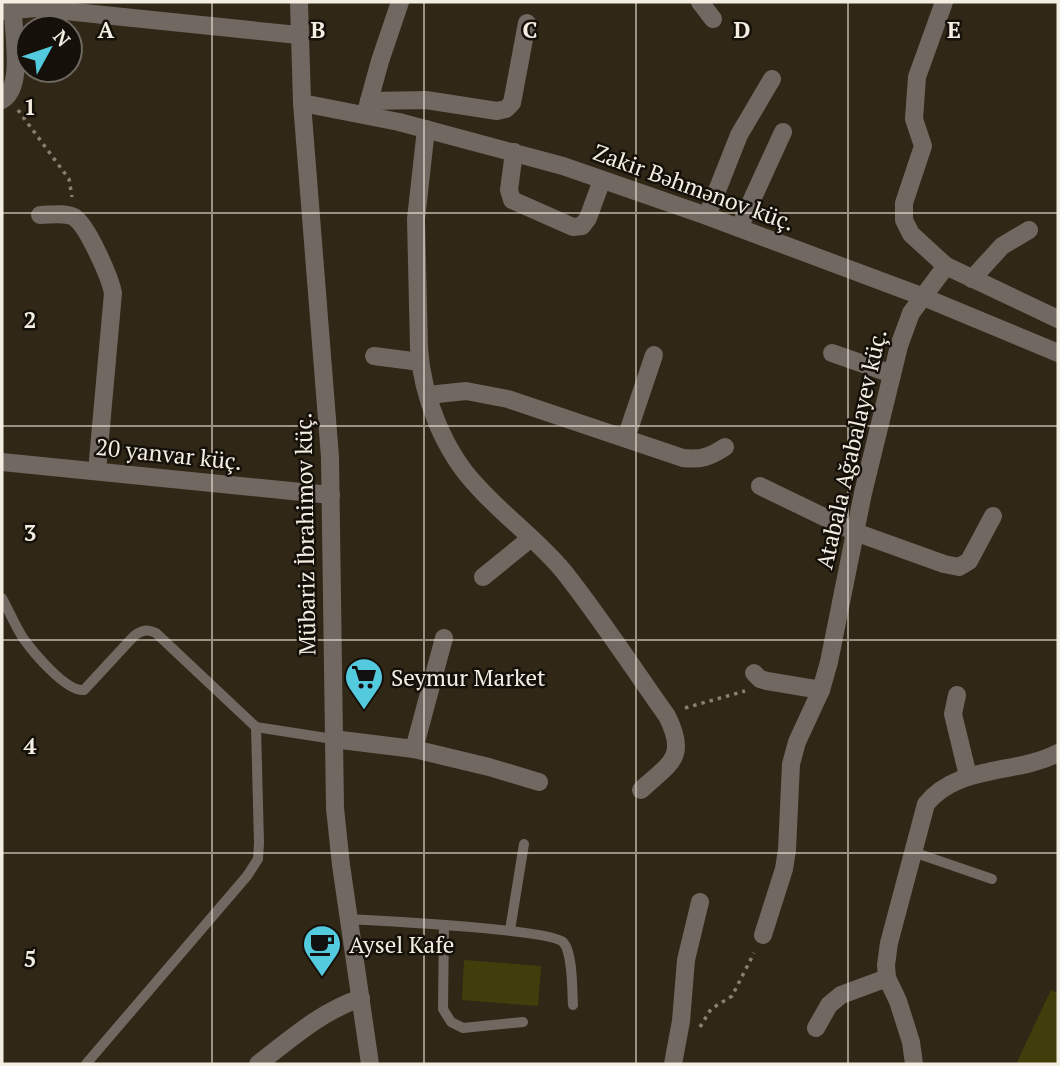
<svg xmlns="http://www.w3.org/2000/svg" width="1060" height="1066" font-family="'PT Serif',serif">
  <style>
    .building { fill: #413e0c }
    .lines { fill: none; stroke-linecap: round; stroke-linejoin: round }
    .path { stroke: #888172; stroke-width: 3.5; stroke-dasharray: 3.5 5; stroke-linecap: butt }
    .service { stroke: #716862; stroke-width: 10 }
    .minor { stroke: #716862; stroke-width: 18 }
    .tertiary { stroke: #716862; stroke-width: 18 }
    .grid { fill: none; stroke: #f3ede2; stroke-width: 2; stroke-opacity: 0.55 }
    .labels { text-anchor: middle; dominant-baseline: central; stroke-width: 5; stroke-linejoin: round; paint-order: stroke }
    .street-label { font-size: 23px; fill: #f3ede2; stroke: #151009 }
    .poi-label { font-size: 23px; fill: #f3ede2; stroke: #151009; text-anchor: start }
    .grid-label { font-size: 23px; text-anchor: middle; font-weight: bold; fill: #f3ede2; stroke: #151009; stroke-width: 5; stroke-linejoin: round; paint-order: stroke }
  </style>
  <rect width="100%" height="100%" fill="#302716"/>
  <g class="building">
    <path d="M464 960 541 966 538 1006 462 1000Z"/>
    <path d="M1051 990 1058 993V1064H1016Z"/>
  </g>
  <g class="lines">
    <g class="path">
      <path d="M18 110 69 179 72 197"/>
      <path d="M685 708 745 691"/>
      <path d="M700 1027 711 1009 732 996 754 953"/>
    </g>
    <g class="service">
      <path d="M2 598C9 611 15 625 23 638 33 652 66 692 84 690L134 636C142 630 147 629 156 633L256 727 333 739"/>
      <path d="M913 852 992 879"/>
      <path d="M348 919C378 921 550 929 563 942 573 952 572 990 573 1005"/>
      <path d="M444 926 443 1009 451 1022 463 1028 523 1022"/>
      <path d="M510 930 524 844"/>
      <path d="M86 1064 247 876 258 859 259 843 256 727"/>
    </g>
    <g class="minor">
      <path d="M700 2 713 19"/>
      <path d="M2 11 36 8 298 35"/>
      <path d="M2 100C26 86 11 27 13 2"/>
      <path d="M369 101 426 100 497 111 506 109 512 103 527 23"/>
      <path d="M302 103 399 122 563 166 707 216 921 296 1058 353"/>
      <path d="M366 112 380 61 400 2"/>
      <path d="M426 129 416 219 419 348C422 396 444 452 478 487 505 517 539 541 565 573 601 619 633 668 667 716 688 758 670 763 641 790"/>
      <path d="M514 152 509 190 512 200 573 227 582 226 588 218 602 180"/>
      <path d="M40 215C51 215 64 212 74 217 87 225 110 277 113 293L97 471"/>
      <path d="M707 216 739 135 772 79"/>
      <path d="M739 228 783 132"/>
      <path d="M946 266 1058 319"/>
      <path d="M972 279 1002 246 1029 230"/>
      <path d="M832 353 892 374"/>
      <path d="M374 356 420 362"/>
      <path d="M428 395 466 391 508 399 683 458C701 460 710 457 725 447"/>
      <path d="M626 438 654 355"/>
      <path d="M2 462 331 495"/>
      <path d="M760 486 855 532 944 564 959 567 969 561 993 516"/>
      <path d="M483 577 531 538"/>
      <path d="M754 673 760 679 767 681 821 690"/>
      <path d="M957 695 953 714 968 776"/>
      <path d="M333 739 414 749 489 767 539 782"/>
      <path d="M414 749 444 638"/>
      <path d="M763 935 784 869 787 850 791 764 797 742 821 690 829 662 863 493 899 346 911 313 946 266 911 234 904 220V203L923 146 914 119 917 77 944 2"/>
      <path d="M816 1028 829 1005 841 995 887 978"/>
      <path d="M258 1064C292 1038 320 1012 361 998"/>
      <path d="M673 1064 681 1021 686 960 700 902"/>
      <path d="M914 1064 911 1042 898 1001 887 978 886 965 889 943 926 804C958 764 1016 775 1058 753"/>
    </g>
    <path class="tertiary" d="M299 2 302 103 330 457 335 808 341 865 370 1064"/>
  </g>
  <path class="grid" d="M212 2V1064M424 2V1064M636 2V1064M848 2V1064M2 213H1058M2 426H1058M2 640H1058M2 853H1058"/>
  <defs>
    <symbol id="supermarket-pin" viewBox="-11 -11 22 30"><path d="M0 17L-7.5 6A9.5 9.5 0 1 1 7.5 6Z" fill="#54cade" stroke="#151009"/><path d="M-6-5.5h2.5l.6 2H6L4.5 2H-2.5L-4.4-4H-6ZM-1.5 3.2a1.3 1.3 0 1 0 .1 0ZM3 3.2a1.3 1.3 0 1 0 .1 0Z" fill="#111"/></symbol>
    <symbol id="cafe-pin" viewBox="-11 -11 22 30"><path d="M0 17L-7.5 6A9.5 9.5 0 1 1 7.5 6Z" fill="#54cade" stroke="#151009"/><path d="M-5.5-4.5H6V0H3Q3 3.5 0 3.5H-2.5Q-5.5 3.5-5.5 0ZM3-3.2v2h1.7v-2ZM-6 4.5H4V6H-6Z" fill="#111"/></symbol>
  </defs>
  <g fill-rule="evenodd">
    <use href="#supermarket-pin" x="342" y="655" width="44" height="60"/>
    <use href="#cafe-pin" x="300" y="922" width="44" height="60"/>
  </g>
  <g class="labels">
    <g class="street-label">
      <text transform="translate(694 187) rotate(20)">Zakir Bəhmənov küç.</text>
      <text transform="translate(851 449) rotate(-77)">Atabala Ağabalayev küç.</text>
      <text transform="translate(169 454) rotate(6)">20 yanvar küç.</text>
      <text transform="translate(305 534) rotate(-91)">Mübariz İbrahimov küç.</text>
    </g>
    <g class="poi-label">
      <text x="391" y="677">Seymur Market</text>
      <text x="349" y="944">Aysel Kafe</text>
    </g>
  </g>
  <g class="grid-label">
    <text x="106" y="38">A</text>
    <text x="318" y="38">B</text>
    <text x="530" y="38">C</text>
    <text x="742" y="38">D</text>
    <text x="954" y="38">E</text>
    <text x="30" y="115">1</text>
    <text x="30" y="328">2</text>
    <text x="30" y="541">3</text>
    <text x="30" y="754">4</text>
    <text x="30" y="967">5</text>
  </g>
  <rect width="1060" height="1066" fill="none" stroke="#f3ede2" stroke-width="7"/>
  <g transform="translate(49 49) rotate(50)"><circle r="33" fill="#151009" stroke="#6e6860" stroke-width="2"/>
  <path d="M0-5L12 26L0 18L-12 26Z" fill="#54cade"/>
  <text y="-10" font-size="19" font-weight="bold" text-anchor="middle" fill="#f3ede2">N</text>
  </g>
</svg>
